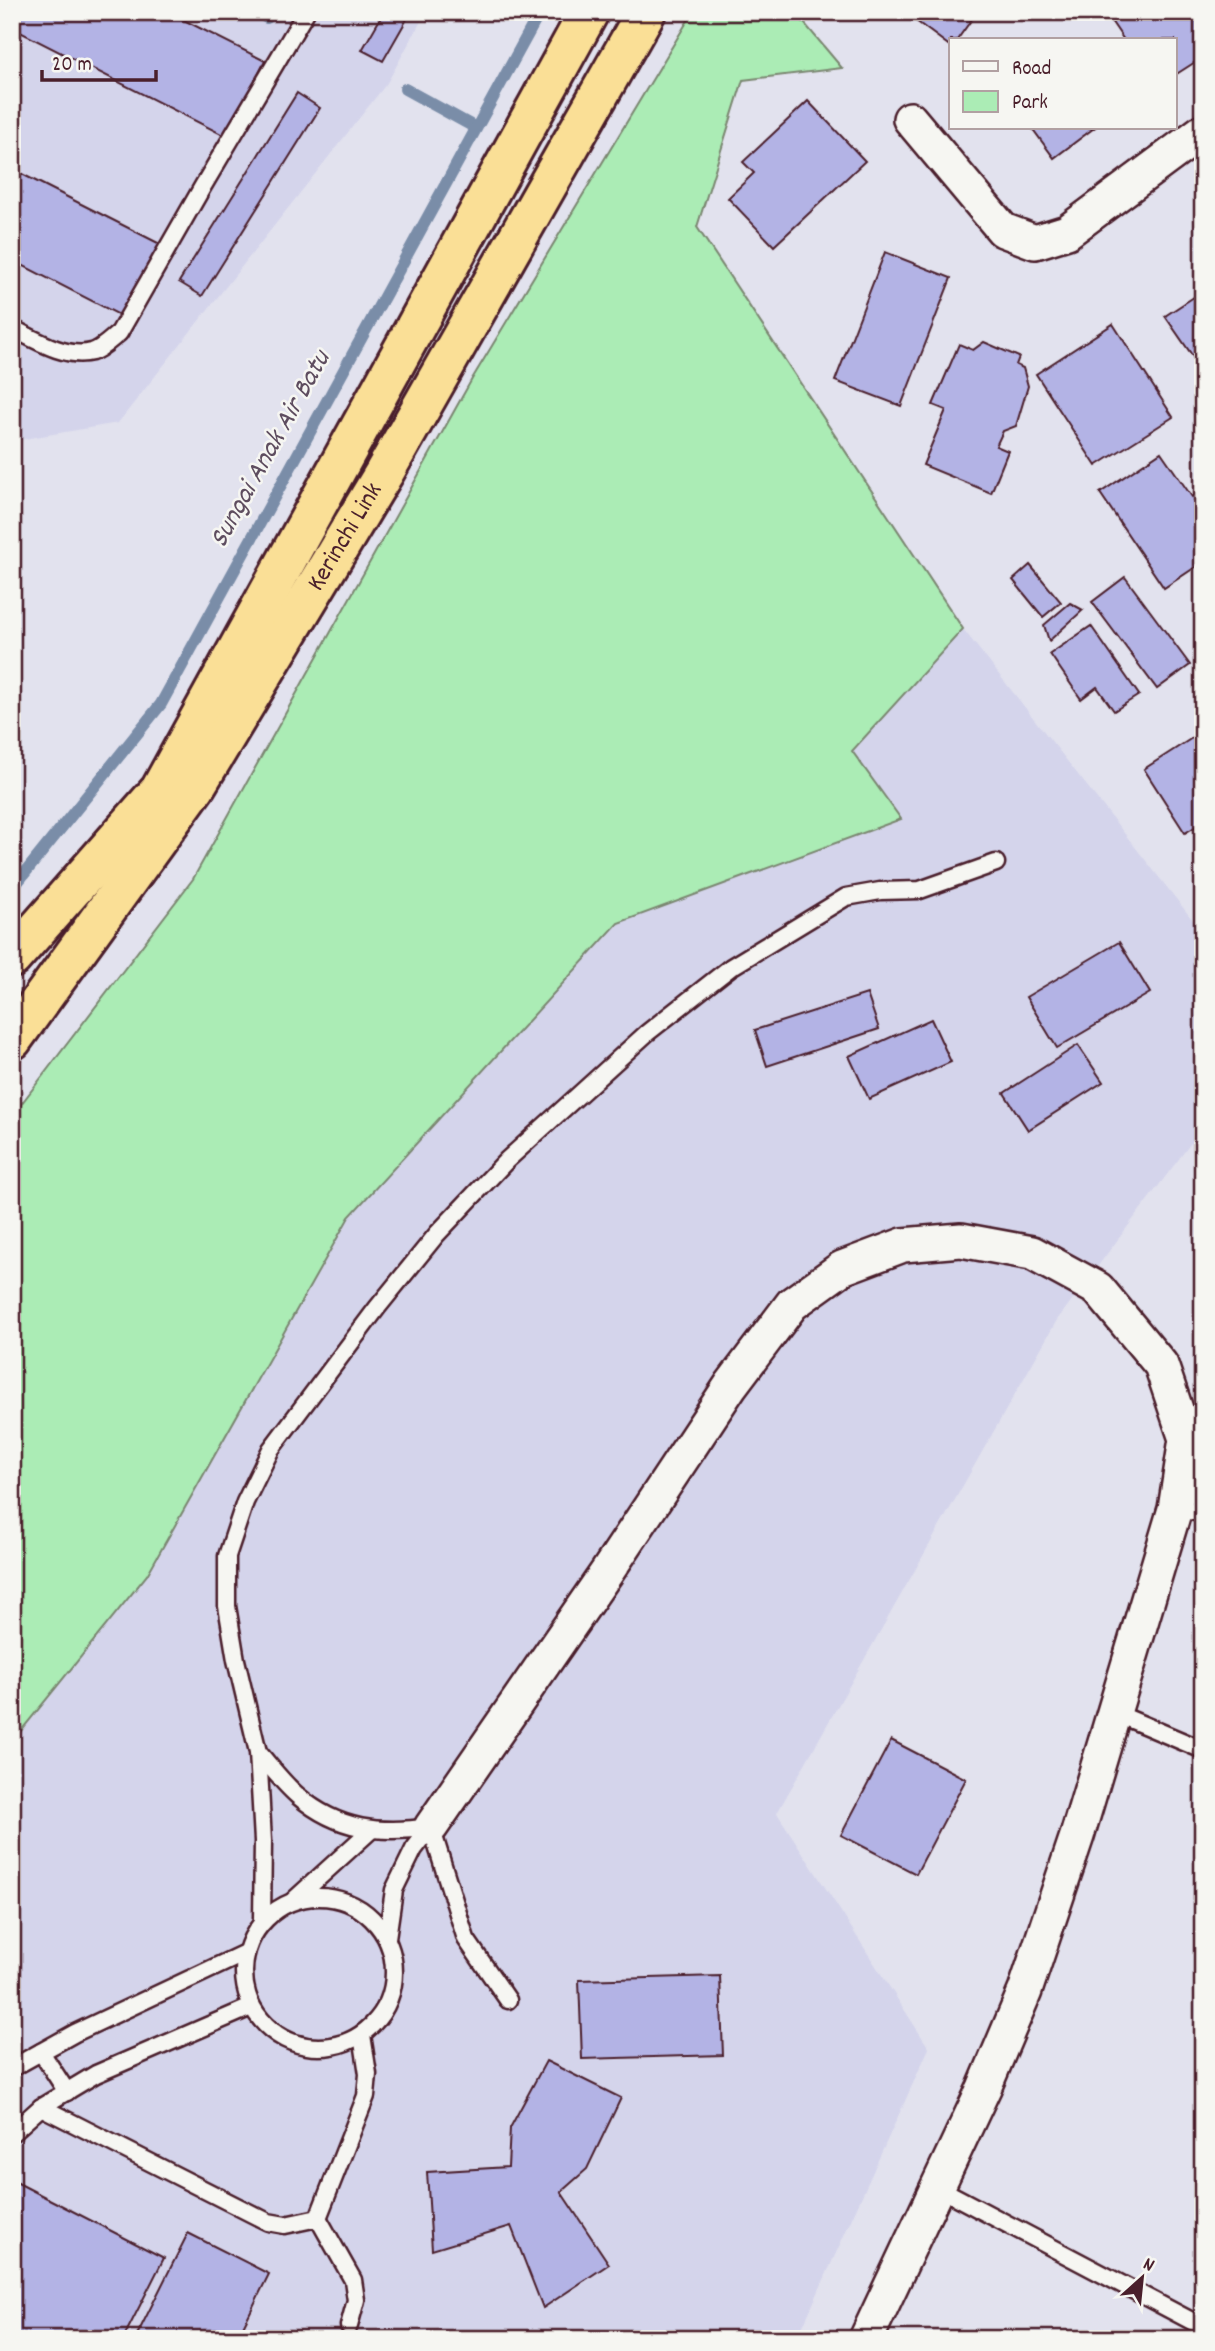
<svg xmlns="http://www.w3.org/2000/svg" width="1215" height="2351" font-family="Dekko,sans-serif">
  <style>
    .built { fill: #d4d4eb }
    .green { fill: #abecb5; stroke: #7a8670; stroke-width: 2 }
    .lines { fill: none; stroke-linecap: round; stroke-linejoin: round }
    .stream { stroke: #7a8da8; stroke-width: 12 }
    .building { fill: #b3b3e5; stroke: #4a1f2b; stroke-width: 2 }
    .service-casing { stroke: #4a1f2b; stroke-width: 21 }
    .minor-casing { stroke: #4a1f2b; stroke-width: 38 }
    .motorway-casing { stroke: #4a1f2b; stroke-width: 44 }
    .service { stroke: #f6f6f2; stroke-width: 16 }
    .minor { stroke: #f6f6f2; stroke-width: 33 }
    .motorway { stroke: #fadf96; stroke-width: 38 }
    .labels { text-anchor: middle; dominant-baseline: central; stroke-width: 5; stroke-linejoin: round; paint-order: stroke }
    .street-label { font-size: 26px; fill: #4a1f2b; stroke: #f6f6f2 }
    .water-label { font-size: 28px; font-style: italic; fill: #5e4d5f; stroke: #f6f6f2 }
  </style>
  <rect width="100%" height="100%" fill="#e2e2ee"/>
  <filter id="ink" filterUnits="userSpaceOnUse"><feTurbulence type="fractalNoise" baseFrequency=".0143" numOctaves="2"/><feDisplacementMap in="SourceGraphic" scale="14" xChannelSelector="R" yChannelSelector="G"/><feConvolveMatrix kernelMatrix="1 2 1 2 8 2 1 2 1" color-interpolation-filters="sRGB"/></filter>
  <g filter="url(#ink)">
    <g class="built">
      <path d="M12 12H426L387 83 118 423 12 441Z"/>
      <path d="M963 629 1203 933V1127L1057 1320 777 1813 929 2048 797 2339H12V1731L147 1575 349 1217 618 923 900 819 852 751Z"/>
    </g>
    <path class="green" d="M693 12H795L842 68 743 80 697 227 963 629 852 751 901 819 618 923 349 1217 147 1575 12 1742V1116L193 879 472 379Z"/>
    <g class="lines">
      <g class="stream">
        <path d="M257 12 267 18"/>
        <path d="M405 89 476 128"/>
        <path d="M12 889 161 704 540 12"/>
      </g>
    </g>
    <g class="building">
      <path d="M12 12H168L265 61 227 137 12 28Z"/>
      <path d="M384 12H411L383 61 362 50Z"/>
      <path d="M904 12H977L957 40H951V47Z"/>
      <path d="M1105 12H1203V57L1175 75V40H1124Z"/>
      <path d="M297 93 320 108 202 296 179 282Z"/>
      <path d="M808 101 865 161 774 246 728 198 754 173 743 162Z"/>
      <path d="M1032 128H1094L1054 158Z"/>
      <path d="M12 169 164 246 127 319 12 260Z"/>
      <path d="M885 252 951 278 901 406 835 381Z"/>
      <path d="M1203 291V371L1165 316Z"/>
      <path d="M1113 324 1173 417 1096 466 1036 374Z"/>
      <path d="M984 342 1019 357 1016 365 1023 368 1028 386 1016 426 1003 431 996 446 1008 451 991 493 923 465 946 410 933 405 959 344 973 350Z"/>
      <path d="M1161 452 1192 497 1203 490V562L1164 588 1100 493Z"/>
      <path d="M1030 565 1061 602 1043 617 1013 580Z"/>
      <path d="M1125 577 1190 665 1157 689 1092 602Z"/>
      <path d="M1070 603 1083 610 1049 641 1044 625Z"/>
      <path d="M1091 626 1139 695 1114 711 1097 687 1081 699 1050 654Z"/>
      <path d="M1203 731V822L1185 833 1144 769Z"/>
      <path d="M1119 942 1150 993 1057 1048 1026 997Z"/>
      <path d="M867 994 879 1029 767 1066 755 1030Z"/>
      <path d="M931 1019 951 1062 869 1099 849 1056Z"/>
      <path d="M1078 1045 1103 1082 1028 1130 1004 1093Z"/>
      <path d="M891 1740 966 1779 916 1874 841 1835Z"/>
      <path d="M720 1976 723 2055 582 2059 579 1980Z"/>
      <path d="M546 2061 621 2098 587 2169 561 2192 609 2264 543 2308 511 2226 432 2250 427 2172 508 2167 510 2128Z"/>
      <path d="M12 2180 164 2258 123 2339H12Z"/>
      <path d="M188 2233 269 2274 237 2339H135Z"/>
    </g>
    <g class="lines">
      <defs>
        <g id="service">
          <path d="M12 328C34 339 65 359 92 352 102 349 111 339 119 333L203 186 306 12"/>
          <path d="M1175 1509 1203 1513"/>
          <path d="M1113 1712 1203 1750"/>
          <path d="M258 1752C271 1767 283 1783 298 1796 339 1831 381 1834 431 1827"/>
          <path d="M431 1827 466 1939 508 2000"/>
          <circle cx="319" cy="1972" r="75"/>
          <path d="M294 1900 371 1830"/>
          <path d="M262 1921 263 1841 258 1752 236 1660 227 1606V1556L245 1502 271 1449 377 1308 437 1234 507 1160 647 1033 731 967 846 897 880 891 920 890 996 863"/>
          <path d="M387 1938 394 1890 414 1849 431 1827"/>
          <path d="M41 2052 67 2092"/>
          <path d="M12 2068 75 2033 245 1953"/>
          <path d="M41 2107 268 2222 285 2225 318 2218 366 2096 368 2074 362 2035"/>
          <path d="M12 2133 41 2107 96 2074 251 2007"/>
          <path d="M937 2187 1203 2327"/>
          <path d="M318 2218 353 2280 356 2300 349 2326"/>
        </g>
        <g id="minor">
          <path d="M910 119 1003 230 1035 242 1067 232 1203 131"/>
          <path d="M431 1827 607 1572 731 1385 792 1304 842 1268 903 1245 961 1240 1032 1253 1098 1289 1161 1365 1186 1439 1175 1509 1077 1836 1025 1991 984 2088 866 2339"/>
        </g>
        <g id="motorway">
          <path d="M12 958 160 790 589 12"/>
          <path id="s1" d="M12 1040 196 786 384 473 646 12"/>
        </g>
      </defs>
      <use href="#service" class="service-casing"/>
      <use href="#minor" class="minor-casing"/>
      <use href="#motorway" class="motorway-casing"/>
      <use href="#service" class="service"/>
      <use href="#minor" class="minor"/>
      <use href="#motorway" class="motorway"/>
    </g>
  </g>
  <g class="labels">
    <g class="street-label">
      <text stroke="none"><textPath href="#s1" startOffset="604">Kerinchi Link</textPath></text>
    </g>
    <g class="water-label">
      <text transform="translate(272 450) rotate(-61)">Sungai Anak Air Batu</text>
    </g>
  </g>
  <rect width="1215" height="2351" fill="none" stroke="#f6f6f2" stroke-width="42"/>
  <rect x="21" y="21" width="1173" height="2309" fill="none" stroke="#4a1f2b" stroke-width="2.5" filter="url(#ink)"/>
  <rect x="949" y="38" width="228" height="91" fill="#f6f6f2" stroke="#b1a0a2" stroke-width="2"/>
  <rect x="963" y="61" width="35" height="10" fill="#f6f6f2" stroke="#b1a0a2" stroke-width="2"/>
  <text x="1012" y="74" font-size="21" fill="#4a1f2b">Road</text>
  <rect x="963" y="91" width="35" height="21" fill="#abecb5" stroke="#b1a0a2" stroke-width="2"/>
  <text x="1012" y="108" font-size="21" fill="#4a1f2b">Park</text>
  <g transform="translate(1142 2278) rotate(27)" stroke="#f6f6f2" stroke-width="5" paint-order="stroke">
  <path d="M0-5L12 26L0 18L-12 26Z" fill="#4a1f2b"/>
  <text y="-10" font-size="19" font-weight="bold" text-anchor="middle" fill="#4a1f2b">N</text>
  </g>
  <path d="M42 70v10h114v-10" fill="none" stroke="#4a1f2b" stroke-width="3.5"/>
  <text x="52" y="70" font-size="21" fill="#4a1f2b" stroke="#f6f6f2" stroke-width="5" paint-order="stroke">20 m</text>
</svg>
